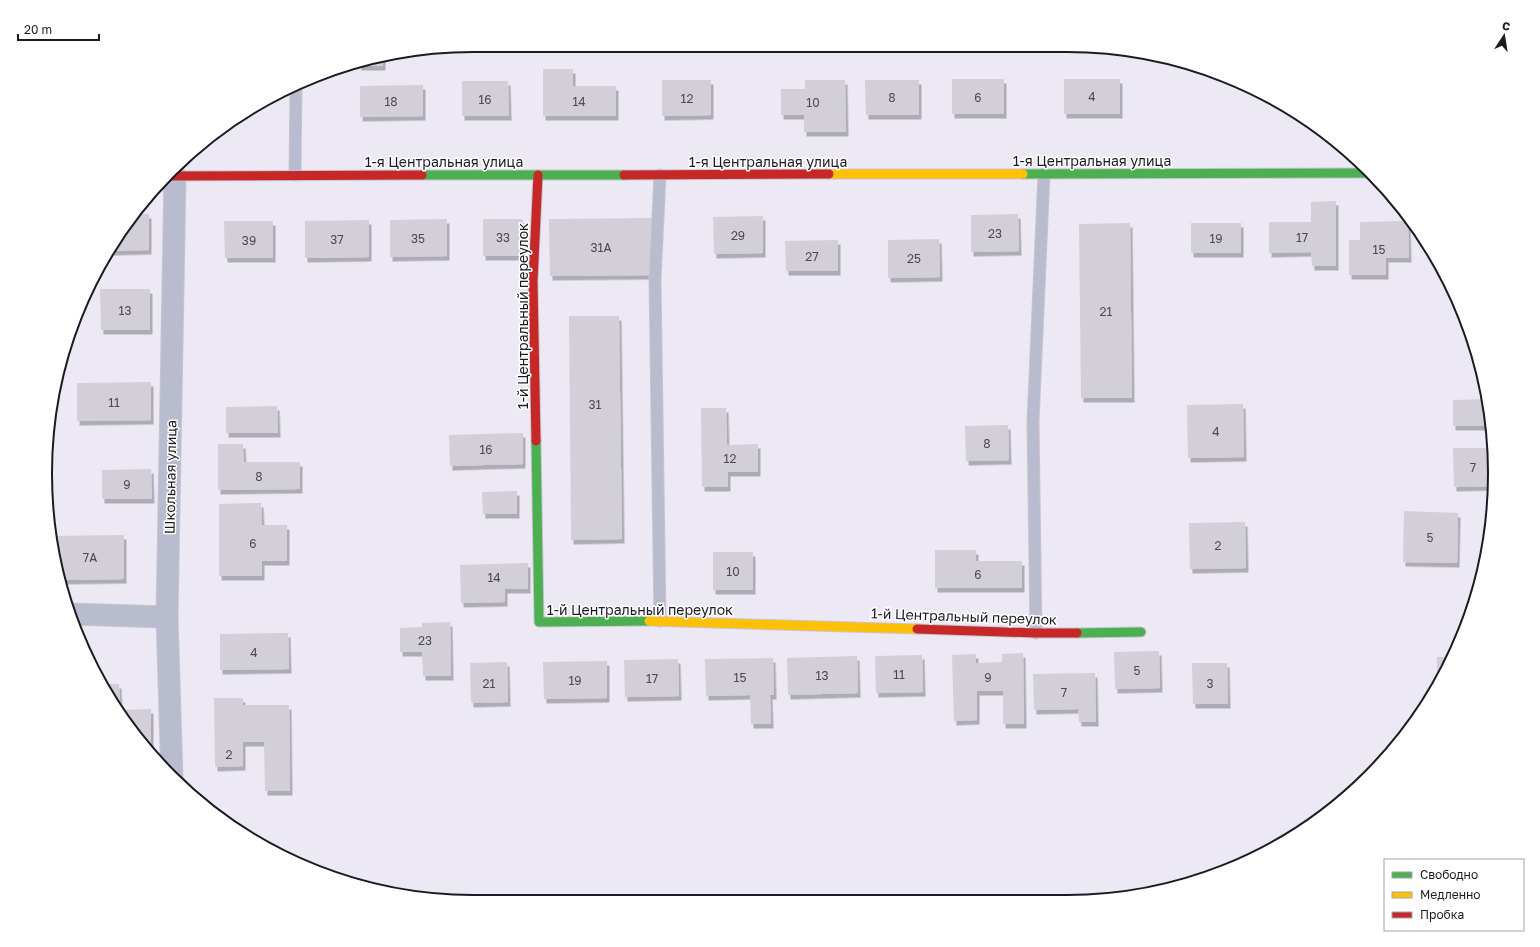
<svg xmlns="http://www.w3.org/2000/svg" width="1540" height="947" font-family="'Golos Text',sans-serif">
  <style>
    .building { fill: #d2cfd8; filter: url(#shadow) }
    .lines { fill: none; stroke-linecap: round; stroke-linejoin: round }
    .lane-casing { stroke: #c7c5ce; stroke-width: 13 }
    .street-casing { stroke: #c7c5ce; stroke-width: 23 }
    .fast-casing { stroke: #c7c5ce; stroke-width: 11 }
    .slow-casing { stroke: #c7c5ce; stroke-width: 11 }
    .jam-casing { stroke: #c7c5ce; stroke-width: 11 }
    .lane { stroke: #b8bcce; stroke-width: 11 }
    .street { stroke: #b8bcce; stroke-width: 21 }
    .fast { stroke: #4caf50; stroke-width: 9 }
    .slow { stroke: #ffc107; stroke-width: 9 }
    .jam { stroke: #c62828; stroke-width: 9 }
    .labels { text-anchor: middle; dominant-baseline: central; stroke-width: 3; stroke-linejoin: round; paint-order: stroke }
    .number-label { font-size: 12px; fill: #4c4a52 }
    .street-label { font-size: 14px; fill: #1c1b23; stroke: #fff }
    .rim { fill: none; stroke: #1c1b23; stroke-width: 2 }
  </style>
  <defs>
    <filter id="shadow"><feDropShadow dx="2.5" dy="4.5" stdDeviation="0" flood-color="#0004"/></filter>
  </defs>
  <rect width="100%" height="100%" fill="#ece9f5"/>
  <g class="building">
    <path d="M383 57V66H359V62Z"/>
    <path d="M543 69H573V86H616V116H543Z"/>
    <rect x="952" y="79" width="52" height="35"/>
    <rect x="1064" y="79" width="56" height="35"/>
    <path d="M662 80H711V115L662 116Z"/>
    <path d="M805 80H845L846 132H804V115H781V89H805Z"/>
    <path d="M865 80H919V115H866Z"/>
    <path d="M462 81H508L509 116H462Z"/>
    <path d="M423 85V116L360 117V86Z"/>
    <path d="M1336 201V266H1312L1311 252 1269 253V222H1311V202Z"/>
    <path d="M135 214H149V250L110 251 117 235Z"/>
    <path d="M1018 214 1019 251 971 252V215Z"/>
    <path d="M763 216V253L714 254 713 217Z"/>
    <path d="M652 218V275L550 276 549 219Z"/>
    <path d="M447 219V256L390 257V220Z"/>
    <rect x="483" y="219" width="40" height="37"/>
    <path d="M369 220V257L305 258V221Z"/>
    <path d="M224 221H273V258H225Z"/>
    <path d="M1408 221 1409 258H1386V275H1349V240H1360V222Z"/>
    <path d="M1130 223 1132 398H1081L1079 224Z"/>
    <rect x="1191" y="223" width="50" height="30"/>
    <path d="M939 239 940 277 888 278V240Z"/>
    <path d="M838 240V271H786L785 241Z"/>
    <path d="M100 289H150V330H101Z"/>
    <path d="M569 316H619L622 539 571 540Z"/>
    <path d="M151 382V420L77 421V383Z"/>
    <path d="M1487 399 1491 417 1492 426H1453V400Z"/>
    <path d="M1243 404 1244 457 1188 458 1187 405Z"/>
    <path d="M277 406 278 433H226V407Z"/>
    <path d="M701 408H726L727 445 758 444V472H728V487H702Z"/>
    <path d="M1008 425 1009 460 966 461 965 426Z"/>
    <path d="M523 433V464L450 466 449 435Z"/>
    <path d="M218 444H243L244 462H300V489L218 490Z"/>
    <path d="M1453 448H1492L1494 486 1454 487Z"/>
    <path d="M151 469 152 499H102V470Z"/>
    <path d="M517 491V514H483L482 492Z"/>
    <path d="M261 503 262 525H287V561H262V576H219V504Z"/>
    <path d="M1404 511 1458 513 1457 563 1403 562Z"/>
    <path d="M1245 522 1246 568 1190 569 1189 523Z"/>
    <path d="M124 535V579L60 580 50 536Z"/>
    <path d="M935 550H976V561H1022V588H935Z"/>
    <rect x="713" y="552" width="40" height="38"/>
    <path d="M528 563V589H505V602L461 603 460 565Z"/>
    <path d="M450 622 451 676H423L422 652H400V628L422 627V623Z"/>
    <path d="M288 633 289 669 220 670V634Z"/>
    <path d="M1159 651 1160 688 1115 689 1114 652Z"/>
    <path d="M1023 653 1024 724H1003V691H977V720L954 721 952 655 976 654V663L1002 662V654Z"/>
    <path d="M922 655 923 692 876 693 875 656Z"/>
    <path d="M857 656 858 693 788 695 787 658Z"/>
    <path d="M1437 657H1453L1437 686Z"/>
    <path d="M773 658 774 695H770L771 724H751L750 695 706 696 705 659Z"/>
    <path d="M678 659 679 696 625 697 624 660Z"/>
    <path d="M607 661V698L544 699 543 662Z"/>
    <path d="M507 662 508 702 471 703 470 663Z"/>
    <path d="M1192 663H1227L1228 704H1193Z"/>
    <path d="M1095 673 1096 722H1079L1078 709 1034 710 1033 674Z"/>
    <path d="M104 684H119L120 710 151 709V743H143L117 712Z"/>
    <path d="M214 698H243V705H289L290 791H265L264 742H243V766L215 767Z"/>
  </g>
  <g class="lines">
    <defs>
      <g id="lane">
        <path d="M295 175 296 84"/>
        <path d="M660 175 655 279 660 621"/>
        <path d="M1036 633 1033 422 1044 174"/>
      </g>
      <g id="street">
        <path d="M69 614 167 617"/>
        <path d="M172 778 167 617 175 176"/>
      </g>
      <g id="fast">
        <path d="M1023 174 1370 173"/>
        <path d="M422 175H624"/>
        <path d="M536 441 539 622 649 621"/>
        <path d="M1077 633 1141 632"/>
      </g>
      <g id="slow">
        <path d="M829 174H1023"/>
        <path d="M649 621 917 629"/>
      </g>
      <g id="jam">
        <path d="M624 175 829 174"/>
        <path d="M166 176 422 175"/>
        <path d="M536 441 533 281 538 175"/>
        <path d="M917 629 1036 633H1077"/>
      </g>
    </defs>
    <use href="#lane" class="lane-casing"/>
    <use href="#street" class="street-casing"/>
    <use href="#fast" class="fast-casing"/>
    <use href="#slow" class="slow-casing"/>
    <use href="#jam" class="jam-casing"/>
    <use href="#lane" class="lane"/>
    <use href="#street" class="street"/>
    <use href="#fast" class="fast"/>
    <use href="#slow" class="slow"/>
    <use href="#jam" class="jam"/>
  </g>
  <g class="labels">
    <g class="number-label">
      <text x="1092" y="96">4</text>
      <text x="892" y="97">8</text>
      <text x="978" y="97">6</text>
      <text x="687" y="98">12</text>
      <text x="485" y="99">16</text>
      <text x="391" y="101">18</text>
      <text x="579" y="101">14</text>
      <text x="813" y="102">10</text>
      <text x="995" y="233">23</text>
      <text x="738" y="235">29</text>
      <text x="503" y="237">33</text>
      <text x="1302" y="237">17</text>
      <text x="418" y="238">35</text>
      <text x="1216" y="238">19</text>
      <text x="337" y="239">37</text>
      <text x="249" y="240">39</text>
      <text x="601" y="247">31А</text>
      <text x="1379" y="249">15</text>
      <text x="812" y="256">27</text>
      <text x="914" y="258">25</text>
      <text x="125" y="310">13</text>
      <text x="1106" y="311">21</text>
      <text x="114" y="402">11</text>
      <text x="595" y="404">31</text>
      <text x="1216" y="431">4</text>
      <text x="987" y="443">8</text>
      <text x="486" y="449">16</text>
      <text x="730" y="458">12</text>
      <text x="1473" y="467">7</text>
      <text x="259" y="476">8</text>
      <text x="127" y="484">9</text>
      <text x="1430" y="537">5</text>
      <text x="253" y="543">6</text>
      <text x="1218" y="545">2</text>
      <text x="90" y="557">7А</text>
      <text x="733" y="571">10</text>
      <text x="978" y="574">6</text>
      <text x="494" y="577">14</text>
      <text x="425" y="640">23</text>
      <text x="254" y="652">4</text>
      <text x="1137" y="670">5</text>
      <text x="899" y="674">11</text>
      <text x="822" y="675">13</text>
      <text x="740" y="677">15</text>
      <text x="988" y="677">9</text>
      <text x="652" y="678">17</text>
      <text x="575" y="680">19</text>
      <text x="489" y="683">21</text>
      <text x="1210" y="683">3</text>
      <text x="1064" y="692">7</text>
      <text x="229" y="754">2</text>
    </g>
    <g class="street-label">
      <text x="1092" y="160">1-я Центральная улица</text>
      <text x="444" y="161">1-я Центральная улица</text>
      <text x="768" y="161">1-я Центральная улица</text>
      <text transform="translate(522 316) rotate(-90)">1-й Центральный переулок</text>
      <text transform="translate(170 477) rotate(-89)">Школьная улица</text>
      <text x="640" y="609">1-й Центральный переулок</text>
      <text transform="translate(964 616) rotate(2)">1-й Центральный переулок</text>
    </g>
  </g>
  <path d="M0 0H1540V947H0ZM473 52H1067A421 421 0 0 1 1488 473V474A421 421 0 0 1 1067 895H473A421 421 0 0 1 52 474V473A421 421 0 0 1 473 52Z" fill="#fff" fill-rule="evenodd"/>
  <path class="rim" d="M473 52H1067A421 421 0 0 1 1488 473V474A421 421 0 0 1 1067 895H473A421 421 0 0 1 52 474V473A421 421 0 0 1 473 52Z"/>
  <rect x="1384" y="859" width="140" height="72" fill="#ffffff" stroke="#a4a4a7"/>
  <rect x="1392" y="872" width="20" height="6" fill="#4caf50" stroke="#a4a4a7"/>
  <text x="1420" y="879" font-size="12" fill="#1c1b23">Свободно</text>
  <rect x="1392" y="892" width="20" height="6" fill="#ffc107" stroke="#a4a4a7"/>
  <text x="1420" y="899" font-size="12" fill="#1c1b23">Медленно</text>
  <rect x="1392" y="912" width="20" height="6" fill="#c62828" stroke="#a4a4a7"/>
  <text x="1420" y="919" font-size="12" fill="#1c1b23">Пробка</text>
  <g transform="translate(1504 36) rotate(12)" stroke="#ffffff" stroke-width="3" paint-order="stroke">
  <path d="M0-3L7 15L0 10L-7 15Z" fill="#1c1b23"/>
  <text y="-6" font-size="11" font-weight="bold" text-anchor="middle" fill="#1c1b23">С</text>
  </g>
  <path d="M18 34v6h81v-6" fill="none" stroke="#1c1b23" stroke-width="2"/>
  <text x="24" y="34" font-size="12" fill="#1c1b23" stroke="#ffffff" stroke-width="3" paint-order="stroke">20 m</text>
</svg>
